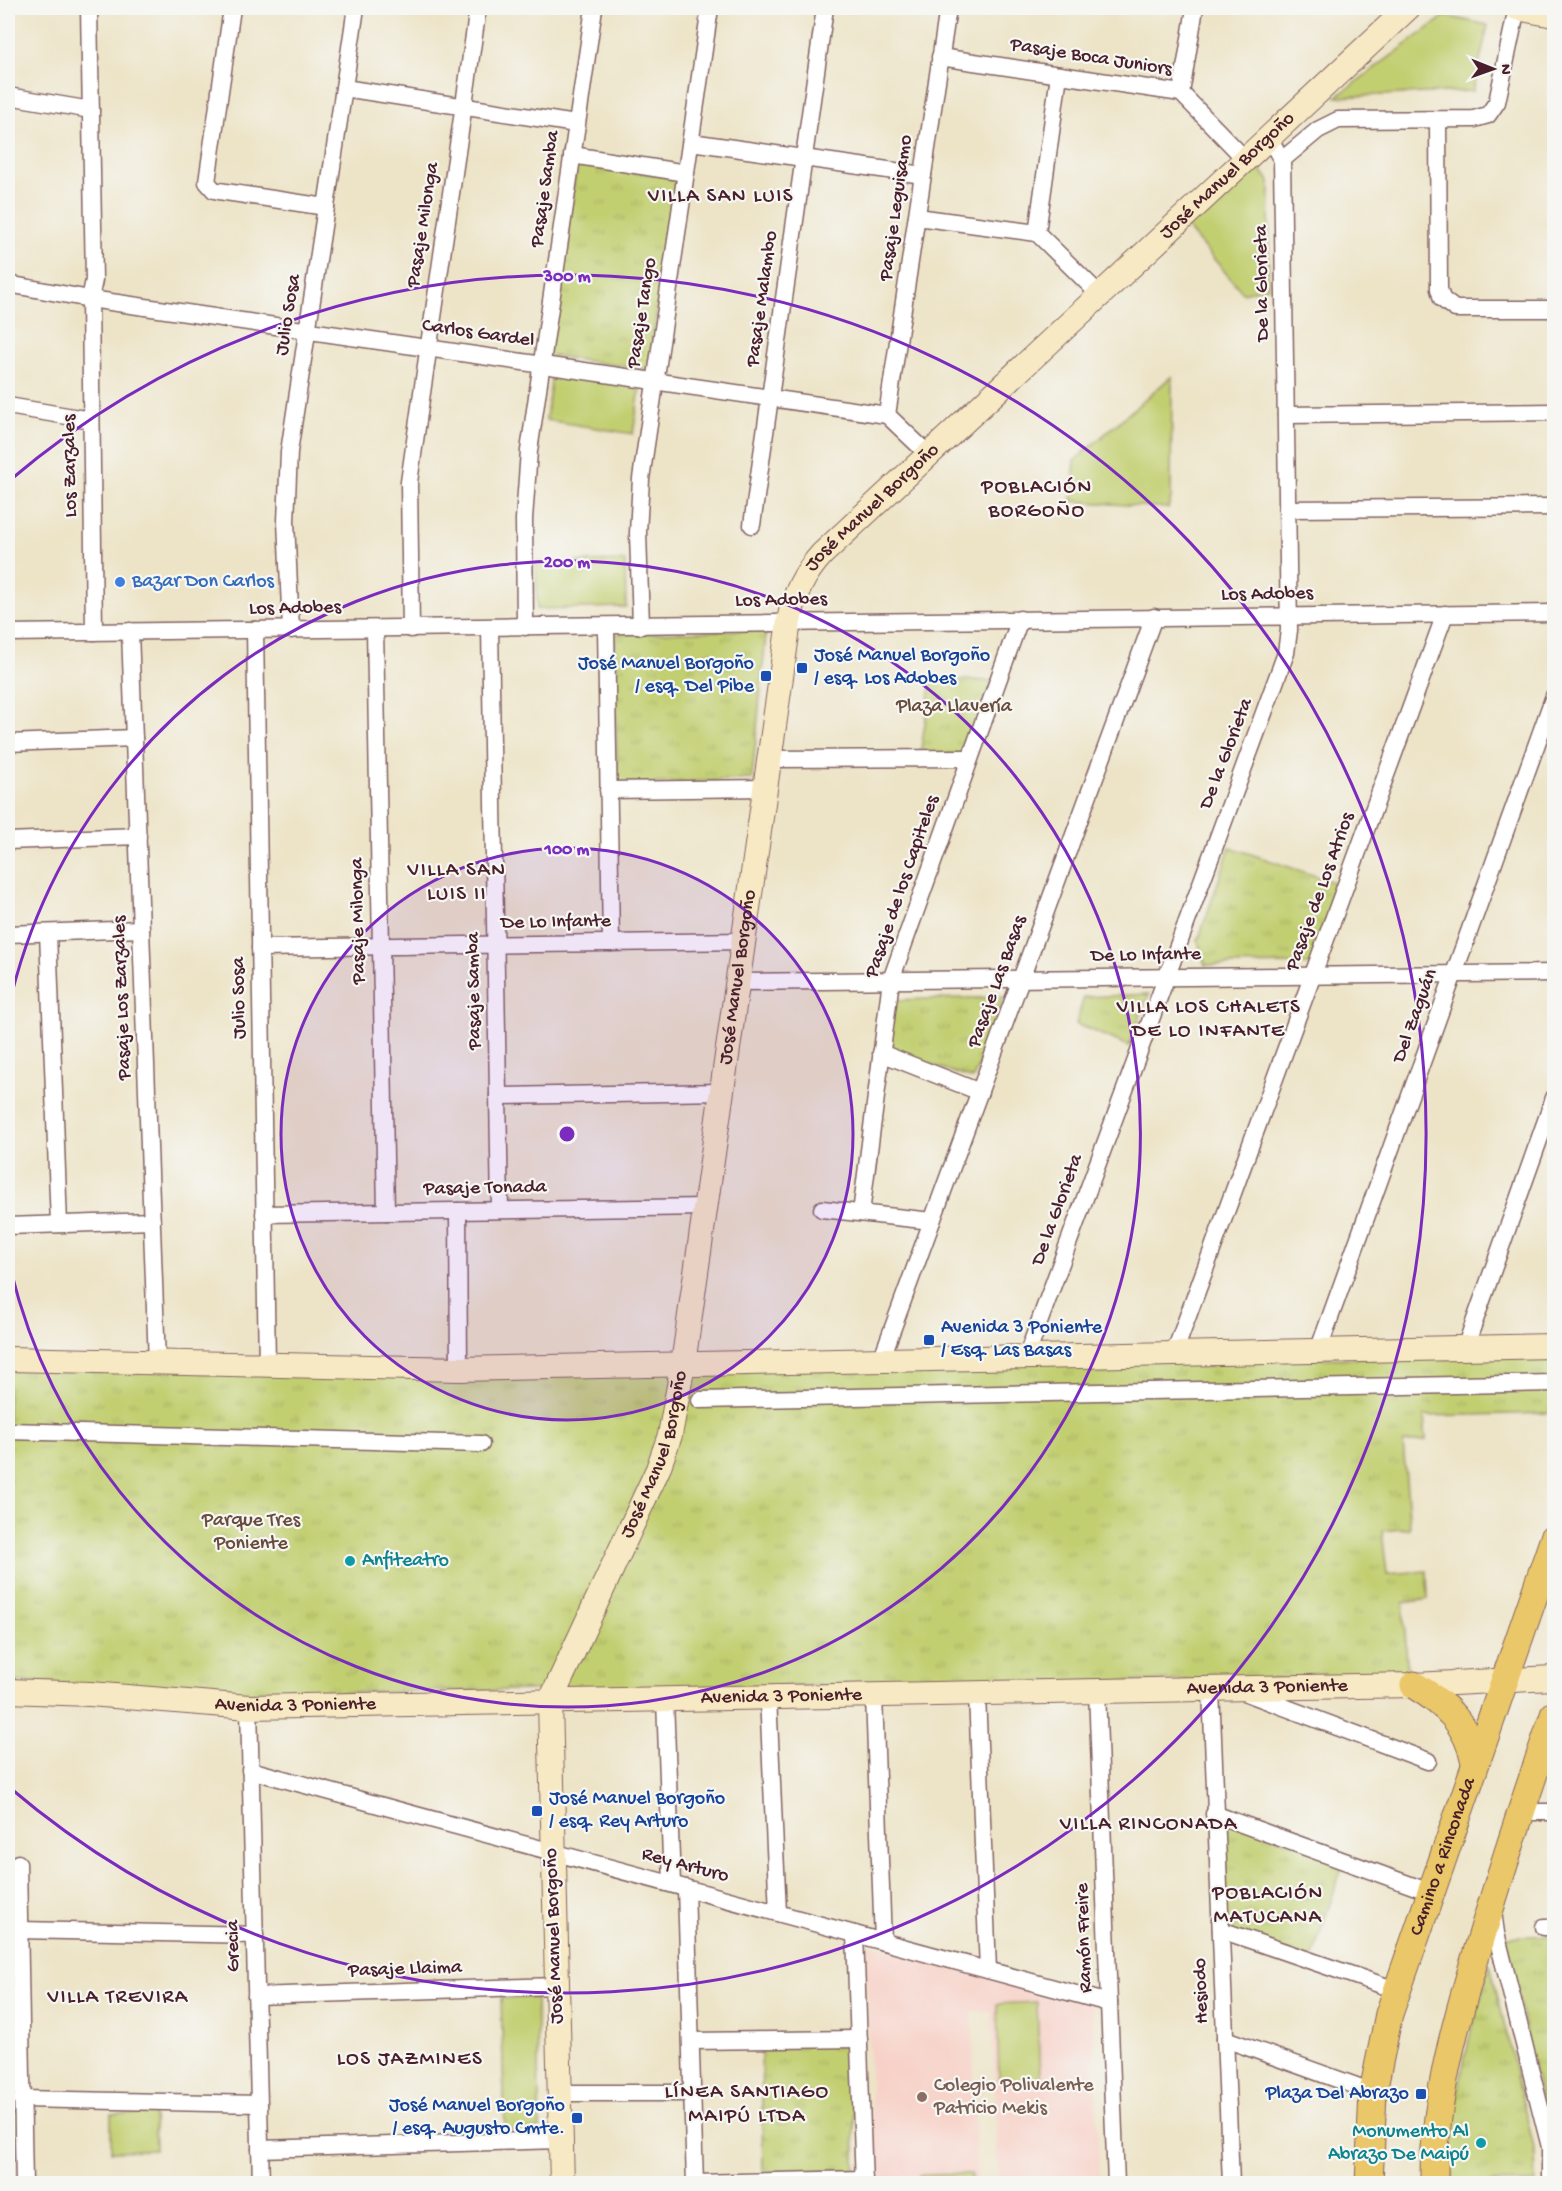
<svg xmlns="http://www.w3.org/2000/svg" width="1562" height="2191" font-family="'Gochi Hand',sans-serif">
  <style>
    .built { fill: #f7d1c7 }
    .grass { fill: #c2cf71; stroke: #86774e; stroke-width: 1.5 }
    .park { fill: url(#park-tufts); stroke: #86774e; stroke-width: 1.5 }
    .lines { fill: none; stroke-linecap: round; stroke-linejoin: round }
    .street-casing { stroke: #836462; stroke-width: 19 }
    .secondary-casing { stroke: #836462; stroke-width: 26 }
    .primary-casing { stroke: #836462; stroke-width: 29 }
    .street { stroke: #fff; stroke-width: 16 }
    .secondary { stroke: #f7e9c3; stroke-width: 24 }
    .primary { stroke: #eac769; stroke-width: 27 }
    .ring { fill: none; stroke: #7b2cbf; stroke-width: 3 }
    .shop-dot { fill: #3f7fe0; stroke: #f6f6f2; stroke-width: 2 }
    .transit-dot { fill: #1a4fb4; stroke: #f6f6f2; stroke-width: 2 }
    .culture-dot { fill: #0f9aa8; stroke: #f6f6f2; stroke-width: 2 }
    .education-dot { fill: #8d6e63; stroke: #f6f6f2; stroke-width: 2 }
    .labels { text-anchor: middle; dominant-baseline: central; stroke-width: 4.5; stroke-linejoin: round; paint-order: stroke }
    .street-label { font-size: 20px; fill: #4a1f2b; stroke: #f6f6f2 }
    .shop-label { font-size: 20px; fill: #366cbe; stroke: #f6f6f2; text-anchor: start }
    .transit-label { font-size: 20px; fill: #164399; stroke: #f6f6f2; text-anchor: start }
    .park-label { font-size: 20px; fill: #684b3c; stroke: #f6f6f2 }
    .culture-label { font-size: 20px; fill: #0d838f; stroke: #f6f6f2; text-anchor: start }
    .education-label { font-size: 20px; fill: #785e54; stroke: #f6f6f2; text-anchor: start }
    .neighbourhood-label { font-size: 21px; letter-spacing: 1.5px; fill: #4a1f2b; stroke: #f6f6f2 }
    .centre { fill: #7b2cbf; stroke: #f6f6f2; stroke-width: 3 }
    .ring-label { font-size: 18px; text-anchor: middle; font-weight: bold; fill: #7b2cbf; stroke: #f6f6f2; stroke-width: 4.5; stroke-linejoin: round; paint-order: stroke }
  </style>
  <defs>
    <pattern id="park-tufts" width="24" height="20" patternUnits="userSpaceOnUse" patternTransform="scale(1.5)"><rect width="24" height="20" fill="#c2cf71"/><path d="M3 7l-1-3M5 7V3M7 7l1-3M15 17l-1-3M17 17v-4M19 17l1-3" fill="none" stroke="#a8b162"/></pattern>
  </defs>
  <rect width="100%" height="100%" fill="#f6f6f2"/>
  <filter id="ink" filterUnits="userSpaceOnUse"><feTurbulence type="fractalNoise" baseFrequency=".0167" numOctaves="2"/><feDisplacementMap in="SourceGraphic" scale="12" xChannelSelector="R" yChannelSelector="G"/><feConvolveMatrix kernelMatrix="1 2 1 2 8 2 1 2 1" color-interpolation-filters="sRGB"/></filter>
  <filter id="wash" filterUnits="userSpaceOnUse"><feTurbulence type="fractalNoise" baseFrequency=".008" numOctaves="4" result="noise"/><feDisplacementMap in="SourceGraphic" scale="24" xChannelSelector="R" yChannelSelector="G"/><feGaussianBlur stdDeviation="1.35" result="paint"/><feColorMatrix in="noise" values="0 0 0 0 0 0 0 0 0 0 0 0 0 0 0 0 0 1.4 0 .05"/><feComposite in="paint" operator="in"/></filter>
  <g filter="url(#wash)">
    <rect width="100%" height="100%" fill="#ede4c8"/>
    <path class="built" d="M865 1943 1092 2005 1100 2183H998L992 2011H972L977 2183H874Z"/>
    <g class="grass">
      <path d="M1445 16 1488 25 1473 91 1336 97Z"/>
      <path d="M1253 160 1270 182 1268 287 1243 293 1182 222Z"/>
      <path d="M552 374 640 388 633 434 546 420Z"/>
      <path d="M1172 376 1171 498 1168 508 1072 501 1075 460Z"/>
      <path d="M625 561 626 607 537 609 536 563Z"/>
      <path d="M536 1997 540 2129 505 2131 501 1998Z"/>
      <path d="M1037 2002 1040 2080 999 2081 997 2004Z"/>
      <path d="M154 2113 155 2150 111 2151V2114Z"/>
      <path d="M971 2174 972 2183H919V2175Z"/>
    </g>
    <g class="park">
      <path d="M577 163 677 178 648 370 548 355Z"/>
      <path d="M758 630 766 634 752 779 617 785 615 634Z"/>
      <path d="M932 679 992 681 967 754 920 755Z"/>
      <path d="M1230 847 1339 884 1312 964 1205 965 1198 941Z"/>
      <path d="M1149 994 1129 1046 1076 1024 1084 997Z"/>
      <path d="M1004 997 973 1079 890 1051 893 1000Z"/>
      <path d="M1554 1357V1413L1424 1416 1426 1440 1403 1443 1410 1528 1382 1531 1387 1574 1427 1571 1428 1599 1403 1603 1408 1677 251 1694 8 1681V1366Z"/>
      <path d="M1214 1814 1344 1861 1311 1961 1221 1930Z"/>
      <path d="M1554 1935V2088L1545 2123 1505 1937Z"/>
      <path d="M1490 1964 1535 2152 1536 2183H1452V2125L1464 2060Z"/>
      <path d="M853 2044 855 2170 763 2172 761 2046Z"/>
    </g>
  </g>
  <g filter="url(#ink)">
    <g class="lines">
      <defs>
        <g id="street">
          <path d="M89 8 94 280 90 299 94 632"/>
          <path d="M232 8 207 182 214 190 219 191 326 207"/>
          <path d="M940 57 1181 93 1244 158"/>
          <path d="M344 88 576 124"/>
          <path d="M1181 93 1195 8"/>
          <path d="M8 96 91 110"/>
          <path d="M1438 120 1439 289 1442 299 1455 309H1554"/>
          <path d="M691 142 923 175"/>
          <path d="M572 155 686 173"/>
          <path d="M1282 160 1318 130 1338 120 1474 119 1488 115 1497 102 1517 8"/>
          <path d="M917 217 1037 233 1099 294"/>
          <path d="M1037 233 1059 75"/>
          <path d="M8 284 90 299 887 415 928 454"/>
          <path d="M8 406 91 420"/>
          <path d="M887 415 948 8"/>
          <path d="M1286 415 1554 412"/>
          <path d="M1287 509 1554 507"/>
          <path d="M752 525 825 8"/>
          <path d="M606 626 611 943"/>
          <path d="M641 626 638 533 641 479 710 8"/>
          <path d="M525 627 524 519 529 451 594 8"/>
          <path d="M490 628 500 1210"/>
          <path d="M375 629 386 1212"/>
          <path d="M411 629 409 482 478 8"/>
          <path d="M255 630 267 1365"/>
          <path d="M291 630 286 521 289 452 356 8"/>
          <path d="M130 631 157 1363"/>
          <path d="M8 633 1554 613"/>
          <path d="M8 743 134 738"/>
          <path d="M771 759 970 758"/>
          <path d="M608 790 767 788"/>
          <path d="M8 841 138 836"/>
          <path d="M48 933 59 1224"/>
          <path d="M8 934 141 929"/>
          <path d="M260 948 745 941"/>
          <path d="M739 982 1554 973"/>
          <path d="M881 1053 980 1092"/>
          <path d="M498 1096 723 1092"/>
          <path d="M822 1209 932 1221"/>
          <path d="M458 1211 459 1369"/>
          <path d="M861 1213 891 980 1020 619"/>
          <path d="M264 1214 706 1207"/>
          <path d="M8 1226 152 1221"/>
          <path d="M1465 1348 1554 1098"/>
          <path d="M1318 1351 1554 696"/>
          <path d="M1174 1354 1445 614"/>
          <path d="M1026 1358 1286 653 1289 630 1282 160 1268 136"/>
          <path d="M881 1360 1154 617"/>
          <path d="M700 1400 1554 1383"/>
          <path d="M8 1431 481 1444"/>
          <path d="M1211 1689 1231 2184"/>
          <path d="M1097 1691 1116 2184"/>
          <path d="M1244 1692 1428 1761"/>
          <path d="M977 1694 988 1970"/>
          <path d="M874 1696 883 1942"/>
          <path d="M768 1697 778 1913"/>
          <path d="M665 1700 672 1884"/>
          <path d="M249 1707 261 2184"/>
          <path d="M250 1770 1109 2003"/>
          <path d="M1520 1812H1554"/>
          <path d="M1214 1814 1430 1892"/>
          <path d="M18 1863 24 2184"/>
          <path d="M686 1888 695 2184"/>
          <path d="M1493 1912 1496 1933 1550 2147V2184"/>
          <path d="M1544 1927H1554"/>
          <path d="M19 1930 255 1935"/>
          <path d="M1221 1930 1396 1990"/>
          <path d="M855 1934 864 2184"/>
          <path d="M256 1996 556 1986"/>
          <path d="M1225 2039 1373 2092"/>
          <path d="M691 2041 859 2039"/>
          <path d="M559 2093H692"/>
          <path d="M22 2099 259 2104"/>
          <path d="M260 2149 560 2140"/>
          <path d="M695 2183 864 2179"/>
        </g>
        <g id="secondary">
          <path d="M1517 8 1554 15"/>
          <path d="M8 1359 459 1369 1554 1346"/>
          <path id="s1" d="M8 1691 90 1694 249 1707 1414 1685 1554 1678"/>
          <path id="s2" d="M562 2184 550 1702 658 1469 670 1435 683 1364 789 621C794 594 804 574 822 554L1408 8"/>
        </g>
        <g id="primary">
          <path d="M1414 1685C1447 1705 1467 1724 1475 1762"/>
          <path id="s3" d="M1369 2184 1373 2092 1389 2014 1554 1538"/>
          <path d="M1434 2184C1433 2101 1456 2020 1480 1942 1503 1865 1528 1790 1554 1715"/>
        </g>
      </defs>
      <use href="#street" class="street-casing"/>
      <use href="#secondary" class="secondary-casing"/>
      <use href="#primary" class="primary-casing"/>
      <use href="#street" class="street"/>
      <use href="#secondary" class="secondary"/>
      <use href="#primary" class="primary"/>
    </g>
  </g>
  <circle cx="567" cy="1134" r="286" fill="#7b2cbf" fill-opacity=".12"/>
  <g class="ring">
    <circle cx="567" cy="1134" r="286"/>
    <path d="M8 1010A573 573 0 1 1 8 1258"/>
    <path d="M9 481A859 859 0 1 1 9 1787"/>
  </g>
  <circle class="shop-dot" cx="120" cy="582" r="6"/>
  <g class="transit-dot">
    <rect x="796" y="662" width="12" height="12" rx="3"/>
    <rect x="760" y="670" width="12" height="12" rx="3"/>
    <rect x="923" y="1334" width="12" height="12" rx="3"/>
    <rect x="531" y="1805" width="12" height="12" rx="3"/>
    <rect x="1415" y="2088" width="12" height="12" rx="3"/>
    <rect x="571" y="2112" width="12" height="12" rx="3"/>
  </g>
  <g class="culture-dot">
    <circle cx="350" cy="1561" r="6"/>
    <circle cx="1481" cy="2143" r="6"/>
  </g>
  <circle class="education-dot" cx="922" cy="2097" r="6"/>
  <g class="labels">
    <g class="street-label">
      <text transform="translate(1091 58) rotate(9)">Pasaje Boca Juniors</text>
      <text stroke="none"><textPath href="#s2" startOffset="2228">José Manuel Borgoño</textPath></text>
      <text transform="translate(546 189) rotate(-82)">Pasaje Samba</text>
      <text transform="translate(897 208) rotate(-82)">Pasaje Leguisamo</text>
      <text transform="translate(424 225) rotate(-81)">Pasaje Milonga</text>
      <text transform="translate(1263 283) rotate(-91)">De la Glorieta</text>
      <text transform="translate(763 299) rotate(-82)">Pasaje Malambo</text>
      <text transform="translate(643 313) rotate(-81)">Pasaje Tango</text>
      <text transform="translate(289 315) rotate(-81)">Julio Sosa</text>
      <text transform="translate(478 334) rotate(8)">Carlos Gardel</text>
      <text transform="translate(71 466) rotate(-91)">Los Zarzales</text>
      <text stroke="none"><textPath href="#s2" startOffset="1742">José Manuel Borgoño</textPath></text>
      <text transform="translate(1267 595) rotate(-1)">Los Adobes</text>
      <text transform="translate(781 601) rotate(-1)">Los Adobes</text>
      <text transform="translate(295 609) rotate(-1)">Los Adobes</text>
      <text transform="translate(1227 754) rotate(-69)">De la Glorieta</text>
      <text transform="translate(903 887) rotate(-71)">Pasaje de los Capiteles</text>
      <text transform="translate(1321 892) rotate(-70)">Pasaje de Los Atrios</text>
      <text transform="translate(359 921) rotate(-91)">Pasaje Milonga</text>
      <text transform="translate(556 923) rotate(-1)">De Lo Infante</text>
      <text transform="translate(1146 956) rotate(-1)">De Lo Infante</text>
      <text stroke="none"><textPath href="#s2" startOffset="1238">José Manuel Borgoño</textPath></text>
      <text transform="translate(998 982) rotate(-70)">Pasaje Las Basas</text>
      <text transform="translate(475 991) rotate(-91)">Pasaje Samba</text>
      <text transform="translate(123 998) rotate(-92)">Pasaje Los Zarzales</text>
      <text transform="translate(240 998) rotate(-91)">Julio Sosa</text>
      <text transform="translate(1416 1016) rotate(-70)">Del Zaguán</text>
      <text transform="translate(485 1189) rotate(-1)">Pasaje Tonada</text>
      <text transform="translate(1058 1210) rotate(-70)">De la Glorieta</text>
      <text stroke="none"><textPath href="#s2" startOffset="752">José Manuel Borgoño</textPath></text>
      <text stroke="none"><textPath href="#s1" startOffset="1260">Avenida 3 Poniente</textPath></text>
      <text stroke="none"><textPath href="#s1" startOffset="774">Avenida 3 Poniente</textPath></text>
      <text stroke="none"><textPath href="#s1" startOffset="288">Avenida 3 Poniente</textPath></text>
      <text stroke="none"><textPath href="#s3" startOffset="338">Camino a Rinconada</textPath></text>
      <text transform="translate(685 1866) rotate(15)">Rey Arturo</text>
      <text transform="translate(555 1936) rotate(-92)">José Manuel Borgoño</text>
      <text transform="translate(1085 1938) rotate(-92)">Ramón Freire</text>
      <text transform="translate(234 1946) rotate(-91)">Grecia</text>
      <text transform="translate(405 1970) rotate(-2)">Pasaje Llaima</text>
      <text transform="translate(1202 1991) rotate(-92)">Hesiodo</text>
    </g>
    <g class="shop-label">
      <text x="132" y="582">Bazar Don Carlos</text>
    </g>
    <g class="transit-label">
      <text x="814" y="656">José Manuel Borgoño<tspan x="814" dy="23">/ esq. Los Adobes</tspan></text>
      <text x="754" y="664" text-anchor="end">José Manuel Borgoño<tspan x="754" dy="23">/ esq. Del Pibe</tspan></text>
      <text x="941" y="1328">Avenida 3 Poniente<tspan x="941" dy="23">/ Esq. Las Basas</tspan></text>
      <text x="549" y="1799">José Manuel Borgoño<tspan x="549" dy="23">/ esq. Rey Arturo</tspan></text>
      <text x="1409" y="2094" text-anchor="end">Plaza Del Abrazo</text>
      <text x="565" y="2106" text-anchor="end">José Manuel Borgoño<tspan x="565" dy="23">/ esq. Augusto Cmte.</tspan></text>
    </g>
    <g class="park-label">
      <text x="954" y="707">Plaza Llavería</text>
      <text x="251" y="1521">Parque Tres<tspan x="251" dy="23">Poniente</tspan></text>
    </g>
    <g class="culture-label">
      <text x="362" y="1561">Anfiteatro</text>
      <text x="1469" y="2132" text-anchor="end">Monumento Al<tspan x="1469" dy="23">Abrazo De Maipú</tspan></text>
    </g>
    <g class="education-label">
      <text x="934" y="2086">Colegio Polivalente<tspan x="934" dy="23">Patricio Mekis</tspan></text>
    </g>
    <g class="neighbourhood-label">
      <text x="721" y="197">VILLA SAN LUIS</text>
      <text x="1037" y="488">POBLACIÓN<tspan x="1037" dy="24">BORGOÑO</tspan></text>
      <text x="457" y="871">VILLA SAN<tspan x="457" dy="24">LUIS II</tspan></text>
      <text x="1209" y="1008">VILLA LOS CHALETS<tspan x="1209" dy="24">DE LO INFANTE</tspan></text>
      <text x="1149" y="1825">VILLA RINCONADA</text>
      <text x="1268" y="1894">POBLACIÓN<tspan x="1268" dy="24">MATUCANA</tspan></text>
      <text x="118" y="1998">VILLA TREVIRA</text>
      <text x="410" y="2060">LOS JAZMINES</text>
      <text x="747" y="2093">LÍNEA SANTIAGO<tspan x="747" dy="24">MAIPÚ LTDA</tspan></text>
    </g>
  </g>
  <circle cx="567" cy="1134" r="9" class="centre"/>
  <g class="ring-label">
    <text x="567" y="281">300 m</text>
    <text x="567" y="567">200 m</text>
    <text x="567" y="854">100 m</text>
  </g>
  <rect width="1562" height="2191" fill="none" stroke="#f6f6f2" stroke-width="30"/>
  <g transform="translate(1493 69) rotate(91)" stroke="#f6f6f2" stroke-width="4.5" paint-order="stroke">
  <path d="M0-4.5L10 22L0 15L-10 22Z" fill="#4a1f2b"/>
  <text y="-9" font-size="16" font-weight="bold" text-anchor="middle" fill="#4a1f2b">N</text>
  </g>
</svg>
